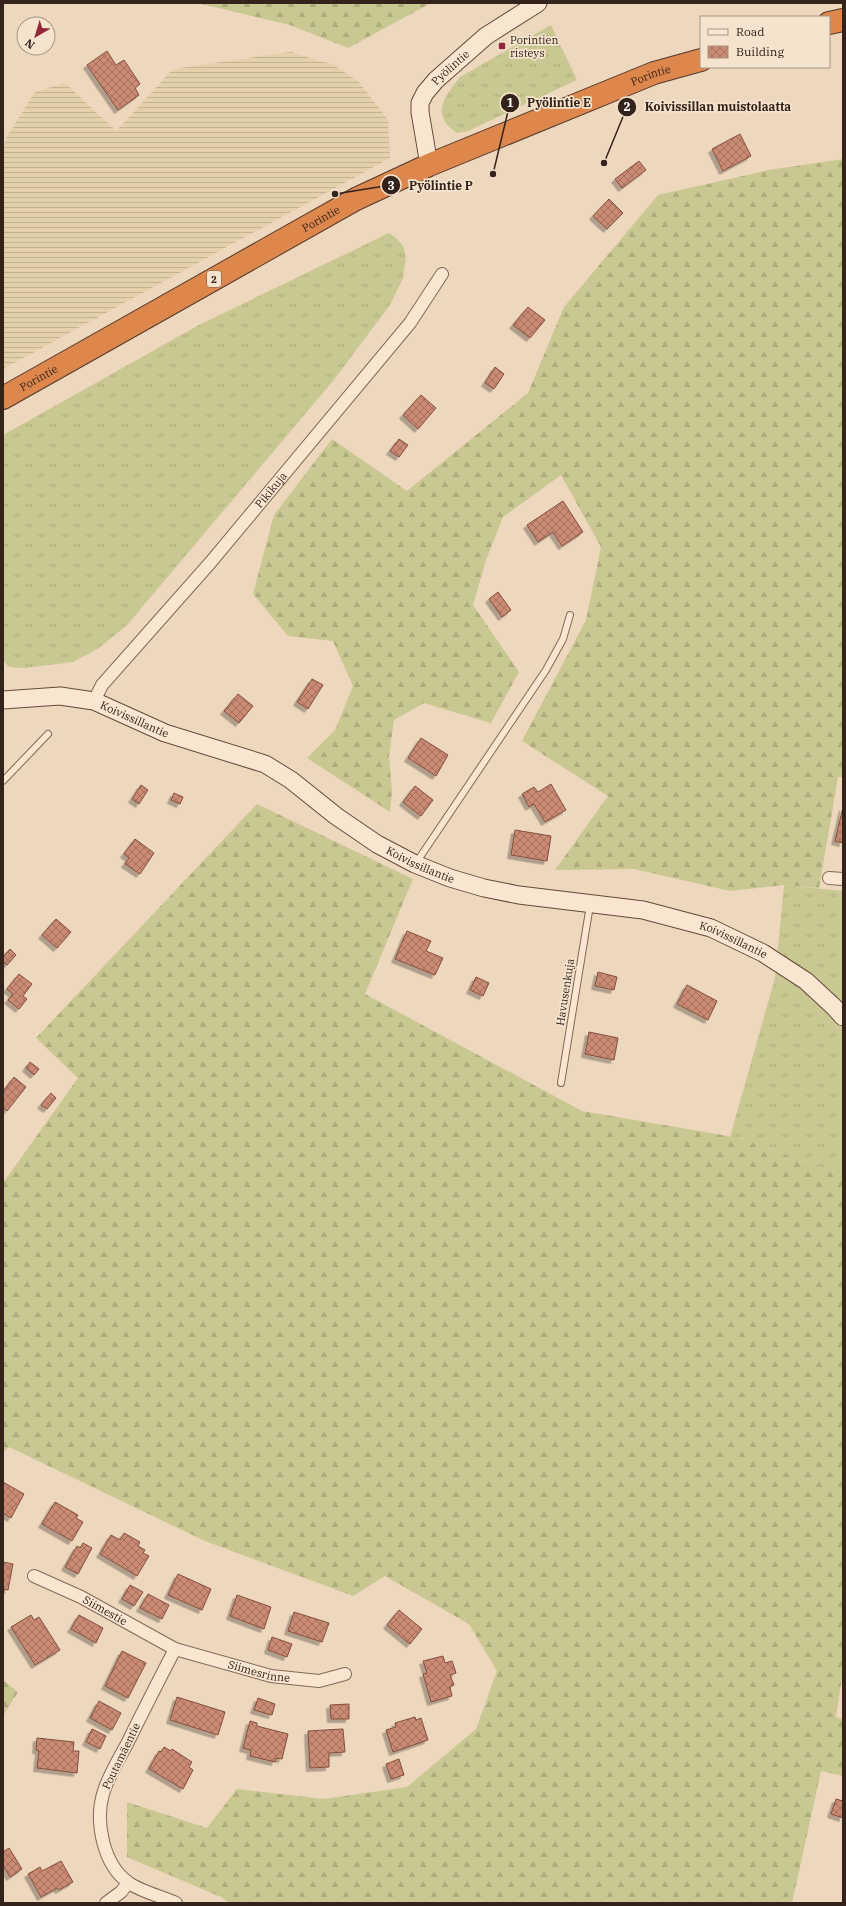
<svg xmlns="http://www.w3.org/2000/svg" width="846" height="1906" font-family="'IBM Plex Serif',serif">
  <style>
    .farmland { fill: url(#farmland-rules) }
    .grass { fill: url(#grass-tufts) }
    .forest { fill: url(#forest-firs) }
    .building { fill: url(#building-cross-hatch); stroke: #834e3d; filter: url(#shadow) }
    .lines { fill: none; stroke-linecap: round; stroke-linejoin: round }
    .lane-casing { stroke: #846857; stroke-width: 8 }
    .street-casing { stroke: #846857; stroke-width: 14 }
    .secondary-casing { stroke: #66493a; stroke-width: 19 }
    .highway-casing { stroke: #52372b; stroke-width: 24 }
    .lane { stroke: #f8e6d0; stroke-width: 6 }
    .street { stroke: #f8e6d0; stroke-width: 12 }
    .secondary { stroke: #f8e6d0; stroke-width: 17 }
    .highway { stroke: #dd874d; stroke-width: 22 }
    .poi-dot { fill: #932839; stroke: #f4e3cd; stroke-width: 1.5 }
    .labels { text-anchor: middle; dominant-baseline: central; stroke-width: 3.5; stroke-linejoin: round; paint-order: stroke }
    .shield { fill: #f4e3cd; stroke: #6e5d50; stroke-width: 1 }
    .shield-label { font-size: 10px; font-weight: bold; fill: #34231b }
    .poi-label { font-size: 11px; fill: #34231b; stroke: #f4e3cd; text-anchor: start }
    .street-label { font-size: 11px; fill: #34231b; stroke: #f4e3cd }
    .leader { fill: none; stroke: #34231b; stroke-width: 1.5 }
    .callout-dot { fill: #34231b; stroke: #f4e3cd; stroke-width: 1.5 }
    .mark-label { font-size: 12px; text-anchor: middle; font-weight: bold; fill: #fff }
    .callout-label { font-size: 12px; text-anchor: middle; font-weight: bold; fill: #34231b; stroke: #f4e3cd; stroke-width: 3.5; stroke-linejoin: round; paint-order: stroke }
  </style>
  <defs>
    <pattern id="farmland-rules" width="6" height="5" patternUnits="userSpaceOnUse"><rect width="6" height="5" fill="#e2d1ab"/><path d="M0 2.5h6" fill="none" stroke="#c2b393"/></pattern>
    <pattern id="grass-tufts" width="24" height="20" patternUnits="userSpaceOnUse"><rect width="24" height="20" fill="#cac892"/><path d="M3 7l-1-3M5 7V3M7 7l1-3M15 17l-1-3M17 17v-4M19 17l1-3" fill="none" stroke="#aeac7d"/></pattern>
    <pattern id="forest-firs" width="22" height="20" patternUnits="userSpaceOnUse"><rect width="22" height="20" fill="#cac892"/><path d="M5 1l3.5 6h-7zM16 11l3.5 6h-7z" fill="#aeac7d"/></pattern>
    <pattern id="building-cross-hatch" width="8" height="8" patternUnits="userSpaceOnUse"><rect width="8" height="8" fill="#cb8a73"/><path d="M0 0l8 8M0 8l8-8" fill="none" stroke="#a6705e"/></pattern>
    <filter id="shadow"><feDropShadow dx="-3.5" dy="3.5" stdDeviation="0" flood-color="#0004"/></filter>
  </defs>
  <rect width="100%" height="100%" fill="#edd7bd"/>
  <path class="farmland" d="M291 52 334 65 359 82 388 120 390 158 3 369V149L6 138 35 92 65 83 116 131 173 69Z"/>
  <g class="grass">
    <path d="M551 25 577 80 468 131 457 133C430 115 444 97 460 77Z"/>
    <path d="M389 233 396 238 403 246 406 257 403 278 390 305 333 381 127 625 99 648 73 662 24 668 10 667 3 661V435L199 325Z"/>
    <path d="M784 885 843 891V1176L740 1138 730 1137 775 978Z"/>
  </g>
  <g class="forest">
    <path d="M197 3H431L348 48 290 25Z"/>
    <path d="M843 159V777H838L819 888 784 885 730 891 634 869 555 870 608 796 522 741 586 620 601 547 561 475 503 517 486 560 473 605 519 672 491 723 424 703 394 720 389 756 392 791 390 812 307 758 335 730 353 686 333 641 288 636 253 594 274 515 332 439 407 491 528 393 564 307 658 195 769 170Z"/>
    <path d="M257 804 413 879 365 994 582 1111 740 1138 843 1176V1671L836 1717 843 1719V1776L821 1771 792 1903H229L221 1897 127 1857V1802L207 1828 237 1789 324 1799 407 1787 476 1729 497 1671 469 1624 385 1576 353 1596 205 1541 9 1447 3 1452V1183L78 1078 36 1038Z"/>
    <path d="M3 1680 18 1692 3 1716Z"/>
  </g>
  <g class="building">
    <path d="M107 51 116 65 124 60 140 84 135 88 139 95 118 110 87 65Z"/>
    <path d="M740 134 751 156 723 171 712 149Z"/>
    <path d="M639 161 646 170 622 188 615 179Z"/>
    <path d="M609 199 623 213 607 229 593 216Z"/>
    <path d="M528 307 545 320 530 338 513 325Z"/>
    <path d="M495 367 504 374 494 389 485 383Z"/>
    <path d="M421 395 436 408 418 429 403 415Z"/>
    <path d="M399 439 408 445 399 457 390 451Z"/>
    <path d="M563 501 583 532 562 546 553 532 538 542 527 525Z"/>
    <path d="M498 592 511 610 502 617 489 599Z"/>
    <path d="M312 679 323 685 308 709 297 702Z"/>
    <path d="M238 694 253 706 239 723 224 711Z"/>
    <path d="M421 738 448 755 436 776 408 758Z"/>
    <path d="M551 784 566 810 545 822 534 804 529 807 522 794 534 787 538 792Z"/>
    <path d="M141 785 148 790 139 804 132 799Z"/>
    <path d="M415 786 433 800 421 816 403 802Z"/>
    <path d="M174 793 183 797 180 804 171 800Z"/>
    <path d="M843 807V843L835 841Z"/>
    <path d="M515 830 551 836 547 861 511 855Z"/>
    <path d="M135 839 154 853 140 874 125 864 129 858 124 854Z"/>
    <path d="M56 919 71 932 57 948 42 935Z"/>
    <path d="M407 931 431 941 426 951 443 958 435 975 395 959Z"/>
    <path d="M10 949 16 955 7 965 3 961V957Z"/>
    <path d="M598 972 617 977 614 990 595 986Z"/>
    <path d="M19 974 32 984 23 996 27 999 19 1009 8 1000 13 994 7 989Z"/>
    <path d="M476 977 489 983 483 996 470 990Z"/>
    <path d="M687 985 717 1001 708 1020 677 1004Z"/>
    <path d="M589 1032 618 1038 614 1060 585 1054Z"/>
    <path d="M30 1062 39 1069 34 1075 26 1068Z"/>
    <path d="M14 1077 26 1087 7 1111 3 1107V1092Z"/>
    <path d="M51 1093 56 1098 47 1109 41 1105Z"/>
    <path d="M3 1482 24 1494 11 1518 3 1513Z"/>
    <path d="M55 1502 78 1515 76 1518 83 1522 72 1541 42 1524Z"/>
    <path d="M124 1533 140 1542 138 1546 145 1550 143 1553 149 1556 137 1576 100 1554 111 1535 120 1540Z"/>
    <path d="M83 1543 92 1548 78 1574 65 1567 77 1546 80 1548Z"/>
    <path d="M3 1562 13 1564 8 1590 3 1589Z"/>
    <path d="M178 1574 211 1589 202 1610 168 1595Z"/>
    <path d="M130 1585 143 1592 134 1606 122 1599Z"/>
    <path d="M148 1594 169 1605 162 1619 140 1608Z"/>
    <path d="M237 1595 271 1607 264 1629 230 1616Z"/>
    <path d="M399 1610 422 1629 410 1644 387 1625Z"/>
    <path d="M294 1612 329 1623 322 1642 288 1631Z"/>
    <path d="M31 1615 34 1620 39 1617 60 1650 35 1665 11 1627Z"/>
    <path d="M79 1615 103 1628 96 1643 71 1629Z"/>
    <path d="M272 1637 292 1644 287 1657 268 1650Z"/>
    <path d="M122 1651 146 1663 128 1698 105 1686Z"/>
    <path d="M443 1656 445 1663 452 1661 456 1673 450 1675 454 1685 450 1687 452 1696 431 1702 423 1674 427 1673 423 1661Z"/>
    <path d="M177 1697 225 1712 218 1735 170 1720Z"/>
    <path d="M258 1698 275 1704 272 1715 254 1710Z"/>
    <path d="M99 1701 121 1713 112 1730 90 1718Z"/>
    <path d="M349 1704V1719H331L330 1705Z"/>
    <path d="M415 1717 416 1720 421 1718 428 1740 393 1752 386 1730 396 1727 395 1723Z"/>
    <path d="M250 1721 257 1723V1726L288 1734 282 1759 276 1758 275 1762 250 1756 251 1750 243 1748Z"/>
    <path d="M92 1729 106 1736 100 1749 86 1742Z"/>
    <path d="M343 1729 345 1752 329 1753V1767L310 1768 308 1731Z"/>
    <path d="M37 1738 74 1742 73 1751H79L77 1773 37 1768 39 1751 36 1750Z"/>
    <path d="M164 1747 171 1751 172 1749 192 1762 189 1767 193 1770 183 1789 149 1769 159 1751 161 1752Z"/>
    <path d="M399 1759 404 1775 391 1779 386 1764Z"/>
    <path d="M836 1799 843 1801V1818L831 1814Z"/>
    <path d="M9 1848 22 1869 10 1877 3 1865V1852Z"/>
    <path d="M61 1861 73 1882 59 1890 57 1888 41 1897 28 1874 40 1867 42 1871Z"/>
  </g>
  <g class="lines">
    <defs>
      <g id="lane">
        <path d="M3 781 48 734"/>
        <path d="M416 863 546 670 563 639 570 615"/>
        <path d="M561 1083 590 905"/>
      </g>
      <g id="street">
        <path id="s1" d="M94 701 102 685 210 563 410 323 442 274"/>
        <path d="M829 878 843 879"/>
        <path id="s2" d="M34 1576 81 1597 175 1649 271 1676 319 1681 345 1674"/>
        <path d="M175 1649C159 1680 143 1711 128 1742 119 1759 108 1776 103 1794 95 1822 103 1865 129 1883 140 1891 163 1897 176 1903"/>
        <path d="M106 1903 121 1892 128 1883"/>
      </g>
      <g id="secondary">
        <path id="s3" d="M429 165 420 112V103L425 93 436 80 486 36 538 3"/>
        <path id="s4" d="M3 700 60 696 94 701 165 733 265 764 291 780 336 816 377 844 415 864 450 878 484 888 519 895 643 910 711 928 763 953 806 981 834 1007 843 1017"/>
      </g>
      <g id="highway">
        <path d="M829 23 843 20"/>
        <path id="s5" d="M3 398 356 199 429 165 654 73 701 60"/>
      </g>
    </defs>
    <use href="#lane" class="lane-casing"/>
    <use href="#street" class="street-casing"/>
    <use href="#secondary" class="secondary-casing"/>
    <use href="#highway" class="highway-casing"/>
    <use href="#lane" class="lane"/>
    <use href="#street" class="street"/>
    <use href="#secondary" class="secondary"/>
    <use href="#highway" class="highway"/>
  </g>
  <rect class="poi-dot" x="498" y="42" width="8" height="8" rx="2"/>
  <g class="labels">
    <rect class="shield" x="207" y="271" width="14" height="16" rx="3"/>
    <g class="shield-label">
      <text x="214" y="279">2</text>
    </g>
    <g class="poi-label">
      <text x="510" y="40">Porintien<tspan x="510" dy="13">risteys</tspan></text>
    </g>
    <g class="street-label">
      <text stroke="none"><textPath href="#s3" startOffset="110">Pyölintie</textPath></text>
      <text stroke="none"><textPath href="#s5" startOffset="725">Porintie</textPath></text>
      <text stroke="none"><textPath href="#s5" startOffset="365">Porintie</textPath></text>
      <text stroke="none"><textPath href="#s5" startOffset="41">Porintie</textPath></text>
      <text stroke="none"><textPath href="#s1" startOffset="276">Pikikuja</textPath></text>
      <text stroke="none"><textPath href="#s4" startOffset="136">Koivissillantie</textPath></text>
      <text stroke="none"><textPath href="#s4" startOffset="460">Koivissillantie</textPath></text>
      <text stroke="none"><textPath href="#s4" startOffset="784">Koivissillantie</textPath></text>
      <text transform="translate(565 992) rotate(-81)">Havusenkuja</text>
      <text stroke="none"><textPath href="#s2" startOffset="79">Siimestie</textPath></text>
      <text stroke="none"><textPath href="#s2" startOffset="246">Siimesrinne</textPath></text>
      <text transform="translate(121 1756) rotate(-64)">Poutamäentie</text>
    </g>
  </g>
  <path class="leader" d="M493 174L510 103M604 163L627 107M335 194L391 185"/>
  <g class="callout-dot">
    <circle cx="493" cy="174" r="4"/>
    <circle cx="604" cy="163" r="4"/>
    <circle cx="335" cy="194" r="4"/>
    <circle cx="510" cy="103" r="10"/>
    <circle cx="627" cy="107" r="10"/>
    <circle cx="391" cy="185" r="10"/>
  </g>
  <g class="mark-label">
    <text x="510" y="107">1</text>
    <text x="627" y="111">2</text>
    <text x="391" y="190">3</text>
  </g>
  <g class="callout-label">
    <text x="559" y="107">Pyölintie E</text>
    <text x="718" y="111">Koivissillan muistolaatta</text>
    <text x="441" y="190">Pyölintie P</text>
  </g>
  <rect width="846" height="1906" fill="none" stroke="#34231b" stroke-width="8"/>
  <rect x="700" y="16" width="130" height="52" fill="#f4e3cd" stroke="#a79686"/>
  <rect x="708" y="29" width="20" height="6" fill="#f8e6d0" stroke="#a79686"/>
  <text x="736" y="36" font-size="12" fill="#34231b">Road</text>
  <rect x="708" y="46" width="20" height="12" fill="url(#building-cross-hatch)" stroke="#a79686"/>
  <text x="736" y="56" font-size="12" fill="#34231b">Building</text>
  <g transform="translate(36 36) rotate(218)"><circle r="19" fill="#f4e3cd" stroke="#a79686"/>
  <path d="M0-3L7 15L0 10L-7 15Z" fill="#932839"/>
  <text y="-6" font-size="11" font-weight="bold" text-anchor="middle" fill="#34231b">N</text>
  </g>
</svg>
